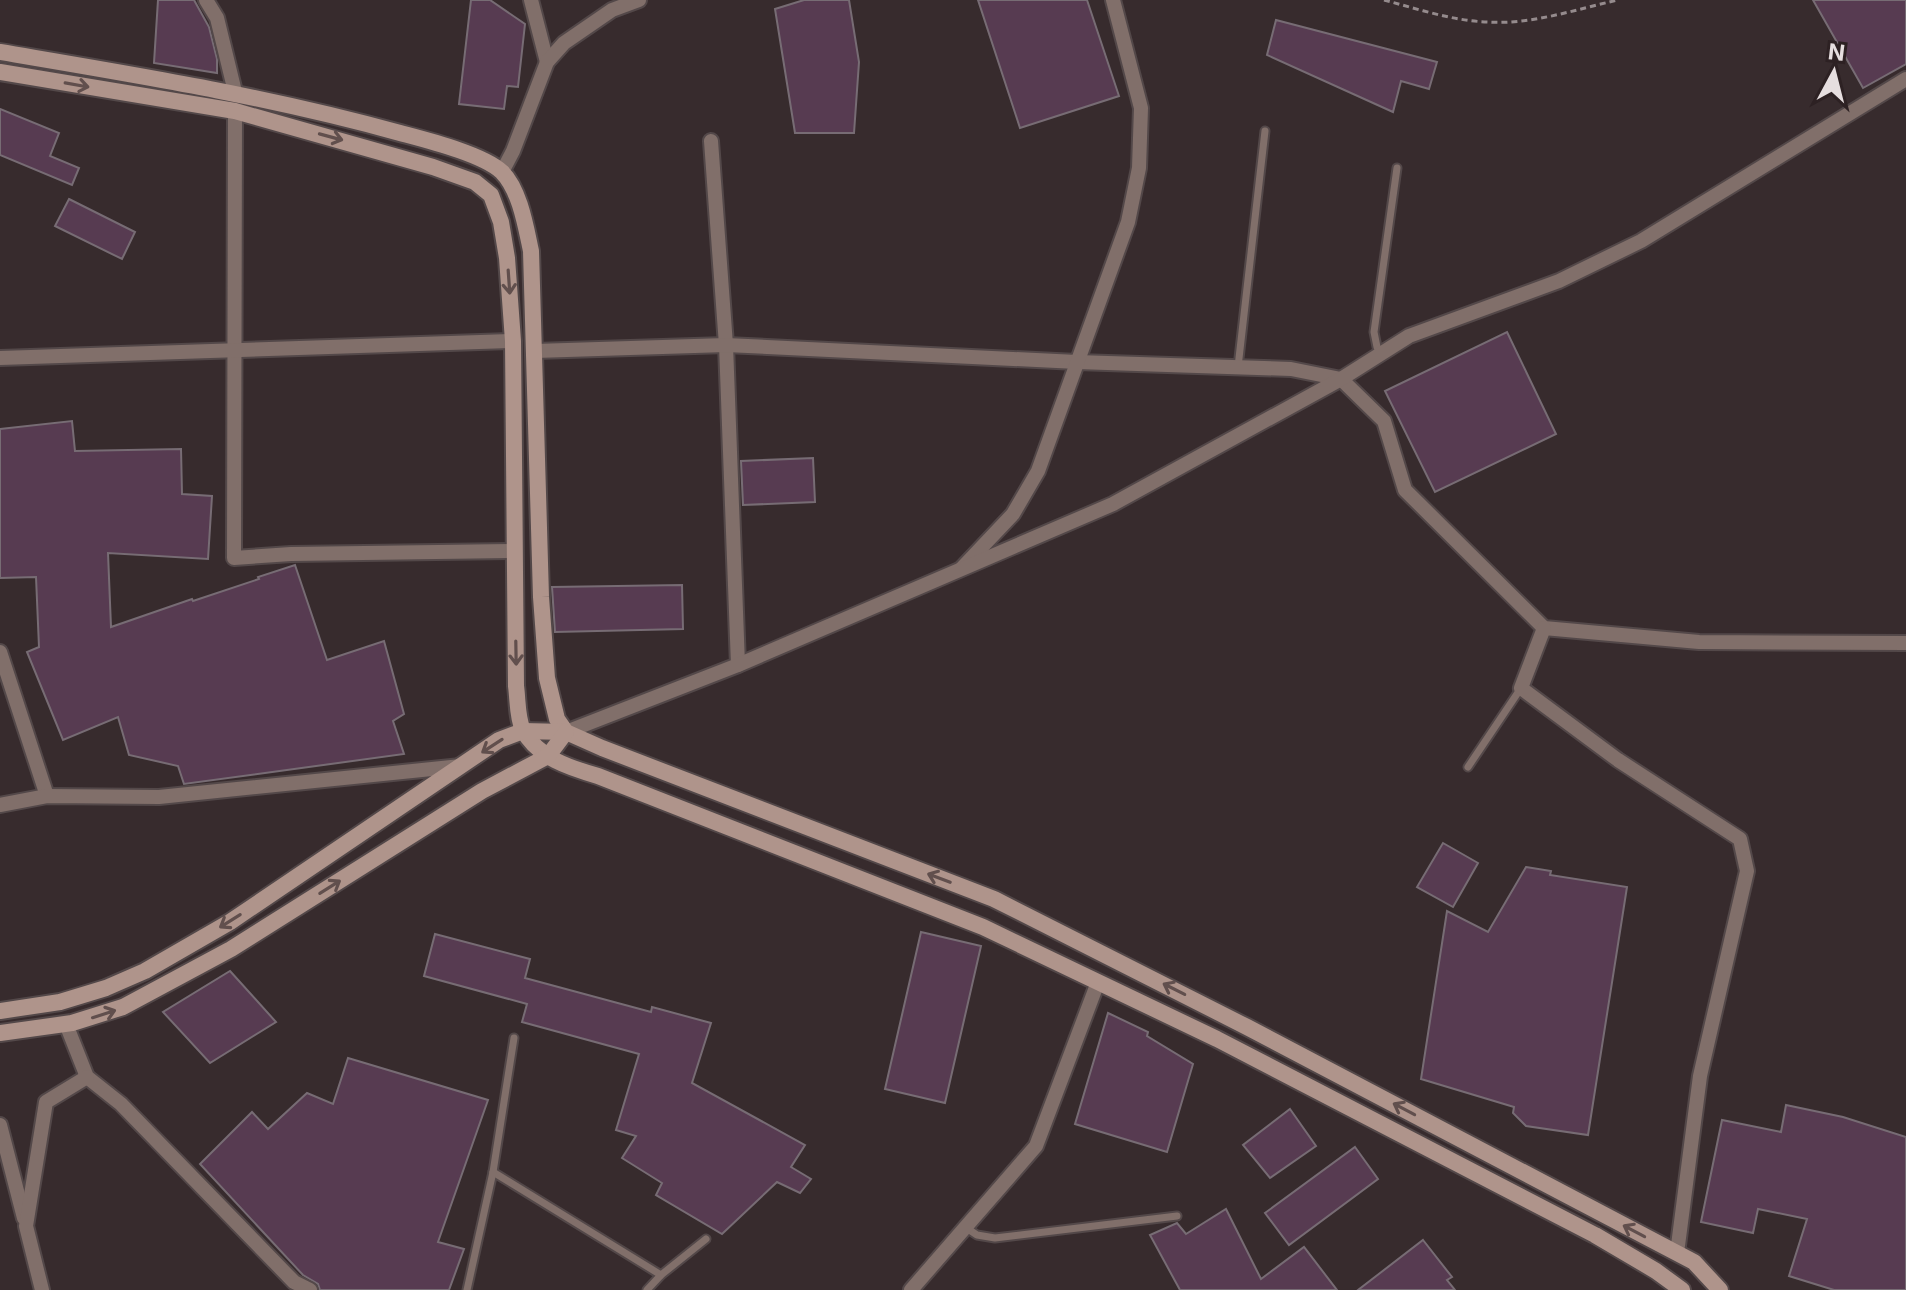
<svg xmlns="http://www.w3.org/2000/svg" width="1906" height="1290" font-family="Inter,sans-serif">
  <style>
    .building { fill: #573b51; stroke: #776c74; stroke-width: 2 }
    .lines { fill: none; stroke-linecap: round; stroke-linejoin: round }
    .lane-casing { stroke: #534849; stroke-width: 11 }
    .street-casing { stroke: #534849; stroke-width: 18 }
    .secondary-casing { stroke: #534849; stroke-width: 20 }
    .path { stroke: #958b8d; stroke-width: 3; stroke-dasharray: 6 4; stroke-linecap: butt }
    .lane { stroke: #816f6a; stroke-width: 7 }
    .street { stroke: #816f6a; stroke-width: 14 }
    .secondary { stroke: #af948b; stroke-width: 16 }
    .oneway { stroke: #614f4d }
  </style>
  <rect width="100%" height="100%" fill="#372b2d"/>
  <g class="building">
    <path d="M158 0H194L209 27 217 59V73L154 63Z"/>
    <path d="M471 0H490L525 24 518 87 507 86 504 109 459 104Z"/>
    <path d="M804 0H849L859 62 854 133H795L775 9Z"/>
    <path d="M978 0H1087L1119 96 1020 128Z"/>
    <path d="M1813 0H1906V64L1863 88Z"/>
    <path d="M1276 20 1437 62 1429 89 1401 81 1393 112 1267 55Z"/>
    <path d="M0 109 59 133 50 156 79 168 72 185 0 155Z"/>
    <path d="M69 199 135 232 122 259 55 226Z"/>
    <path d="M1507 332 1556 434 1435 492 1385 391Z"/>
    <path d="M72 421 75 451 181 449 182 494 212 496 208 559 108 553 111 627 192 599 193 601 259 579 258 577 295 565 327 660 384 641 404 714 393 721 404 754 184 784 178 766 129 755 118 717 63 740 27 652 39 647 36 577 0 578V429Z"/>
    <path d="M813 458 815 502 743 505 741 461Z"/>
    <path d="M682 585 683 629 555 632 552 587Z"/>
    <path d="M1443 843 1478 863 1453 907 1417 887Z"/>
    <path d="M1526 867 1551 871 1550 875 1627 887 1588 1135 1526 1126 1513 1113 1514 1107 1421 1079 1447 911 1488 932Z"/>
    <path d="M921 932 981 946 945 1103 885 1089Z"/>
    <path d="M435 934 530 959 525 978 651 1012 652 1007 711 1023 692 1083 805 1145 791 1167 811 1179 800 1193 777 1182 722 1234 656 1195 662 1183 622 1158 636 1136 616 1130 639 1054 522 1022 527 1004 424 976Z"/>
    <path d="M230 971 276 1022 210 1063 163 1012Z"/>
    <path d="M1108 1013 1148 1032 1147 1036 1193 1064 1167 1152 1075 1124Z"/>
    <path d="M348 1058 488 1100 438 1242 464 1249 449 1290H320L318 1284 303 1275 200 1164 252 1112 268 1129 307 1093 333 1104Z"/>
    <path d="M1786 1105 1843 1117 1906 1137V1290H1834L1789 1276 1807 1219 1758 1209 1753 1233 1701 1222 1722 1120 1781 1132Z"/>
    <path d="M1290 1109 1316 1146 1270 1178 1243 1145Z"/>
    <path d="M1355 1147 1378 1179 1289 1245 1265 1213Z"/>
    <path d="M1226 1209 1261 1279 1304 1247 1337 1290H1180L1150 1235 1177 1223 1186 1234Z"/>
    <path d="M1423 1240 1452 1277 1447 1280 1455 1290H1358Z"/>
  </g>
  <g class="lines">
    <defs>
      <g id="lane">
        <path d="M1381 354 1377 347 1374 332 1397 168"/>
        <path d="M1238 367 1265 131"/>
        <path d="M1468 767 1521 688"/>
        <path d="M493 1172 661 1275"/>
        <path d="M965 1227 977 1235 995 1238 1177 1216"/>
        <path d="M467 1290 493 1172 514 1038"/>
        <path d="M647 1290 661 1275 706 1239"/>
      </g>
      <g id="street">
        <path d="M206 0 217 18 235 92"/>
        <path d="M531 0 547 62"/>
        <path d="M235 111 234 558 291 554 515 551"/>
        <path d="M711 141 726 345 738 665"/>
        <path d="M502 172 513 151 547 62 564 43 612 10 639 0"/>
        <path d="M535 351 726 345 1077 362 1291 369 1341 379 1384 421 1405 490 1544 628 1699 642 1906 643"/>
        <path d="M0 358 513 341"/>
        <path d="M962 568 1013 514 1038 471 1128 222 1139 168 1141 108 1113 0"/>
        <path d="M1544 628 1521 688 1618 760 1740 839 1747 871 1700 1076 1677 1253"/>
        <path d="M0 652 47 796"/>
        <path d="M566 732 738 665 1113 504 1341 379 1409 336 1559 281 1641 241 1906 79"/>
        <path d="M0 805 47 796 159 797 461 766"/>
        <path d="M66 1024 87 1077 121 1104 294 1282 310 1290"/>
        <path d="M0 1125 24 1218"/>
        <path d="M42 1290 26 1226 46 1102 87 1077"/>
        <path d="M911 1290 1036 1146 1098 982"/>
      </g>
      <g id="secondary">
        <path d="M0 52C135 75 267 96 400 133 426 140 483 154 502 172 520 190 526 228 531 251L541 597 547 678 557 719 566 732 602 748 994 899 1247 1027 1694 1262 1720 1290"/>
        <path d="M0 72 235 111 433 167 475 182 491 195 501 222 507 258 513 341 516 686C518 700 517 718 523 730 538 758 570 768 598 776L983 927 1217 1039 1595 1235 1656 1271 1682 1290"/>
        <path d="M0 1011 60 1002 106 988 145 971 230 922 499 740 523 731 566 732"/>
        <path d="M0 1033 72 1023 123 1007 231 949 482 791 548 756 566 732"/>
      </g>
    </defs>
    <use href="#lane" class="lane-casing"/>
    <use href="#street" class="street-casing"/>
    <use href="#secondary" class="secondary-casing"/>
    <path class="path" d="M1384 0C1418 9 1453 21 1488 22 1531 25 1577 9 1618 0"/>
    <use href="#lane" class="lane"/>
    <use href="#street" class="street"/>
    <use href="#secondary" class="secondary"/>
  </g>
  <defs><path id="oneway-shaft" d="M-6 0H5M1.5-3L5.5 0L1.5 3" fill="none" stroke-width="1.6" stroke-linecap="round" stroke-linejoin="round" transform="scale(2)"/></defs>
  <g class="oneway">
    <use href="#oneway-shaft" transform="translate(77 85) rotate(10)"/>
    <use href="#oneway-shaft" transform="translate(331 137) rotate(15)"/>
    <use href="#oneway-shaft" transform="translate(509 282) rotate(86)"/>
    <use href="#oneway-shaft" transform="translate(516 653) rotate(89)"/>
    <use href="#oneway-shaft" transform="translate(492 746) rotate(147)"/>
    <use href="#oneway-shaft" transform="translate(939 878) rotate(-159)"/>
    <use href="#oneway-shaft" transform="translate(330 887) rotate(-32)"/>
    <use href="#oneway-shaft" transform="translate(230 921) rotate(148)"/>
    <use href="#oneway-shaft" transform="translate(1174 989) rotate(-153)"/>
    <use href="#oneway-shaft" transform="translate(104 1014) rotate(-18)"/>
    <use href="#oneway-shaft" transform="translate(1404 1109) rotate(-152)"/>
    <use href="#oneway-shaft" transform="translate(1634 1231) rotate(-152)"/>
  </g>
  <g transform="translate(1834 72) rotate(7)" stroke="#2d2123" stroke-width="6" paint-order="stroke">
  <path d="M0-6L14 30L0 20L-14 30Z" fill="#e6dedf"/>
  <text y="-12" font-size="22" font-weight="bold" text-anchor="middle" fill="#e6dedf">N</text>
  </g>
</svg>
